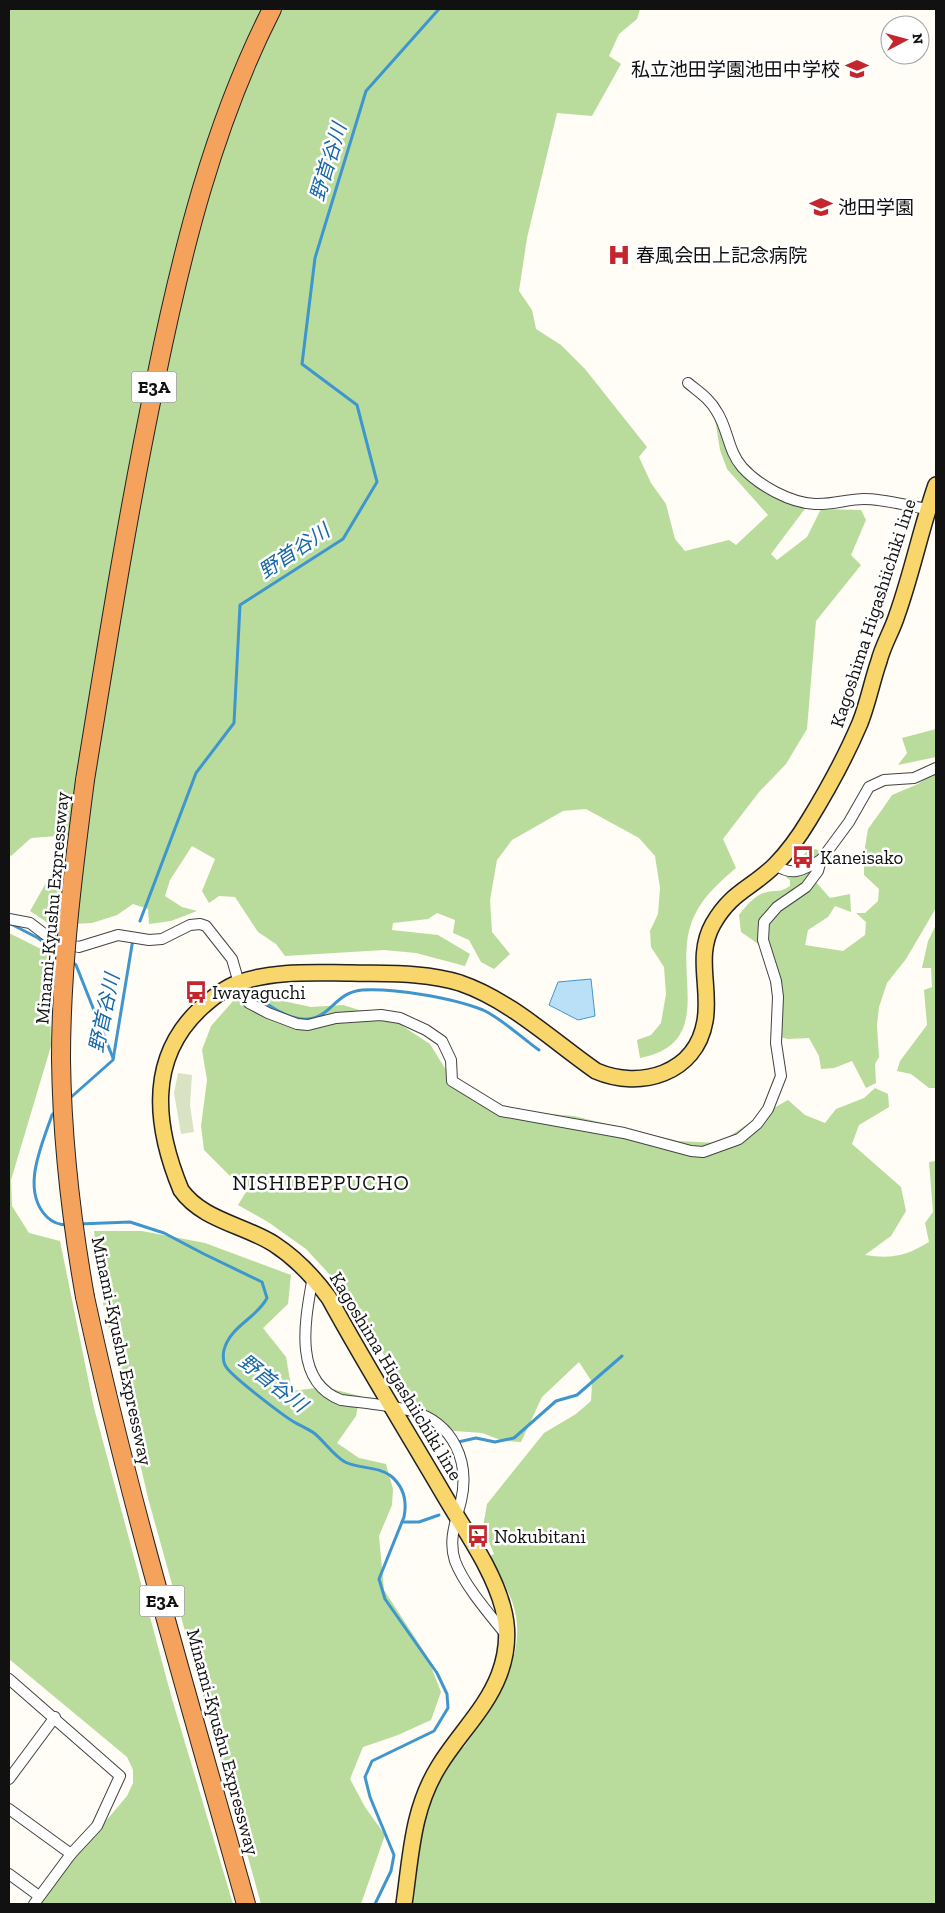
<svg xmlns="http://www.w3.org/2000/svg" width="945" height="1913" font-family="'Zilla Slab','Noto Sans JP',serif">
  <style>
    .forest { fill: #b9dc9c }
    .cemetery { fill: #d9e3c4 }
    .water { fill: #b9e0f7; stroke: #3f96cf }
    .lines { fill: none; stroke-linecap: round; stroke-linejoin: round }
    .stream { stroke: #3f96cf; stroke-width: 3 }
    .minor-casing { stroke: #444; stroke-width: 12 }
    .primary-casing { stroke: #222; stroke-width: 18 }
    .motorway-casing { stroke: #222; stroke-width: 20 }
    .minor { stroke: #fff; stroke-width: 10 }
    .primary { stroke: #f9d66b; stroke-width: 15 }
    .motorway { stroke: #f5a25d; stroke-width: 18 }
    .motorway-bridge-casing { stroke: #222; stroke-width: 20; stroke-linecap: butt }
    .motorway-bridge { stroke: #f5a25d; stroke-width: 18 }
    .labels { text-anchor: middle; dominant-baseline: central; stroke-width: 5; stroke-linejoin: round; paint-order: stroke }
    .shield { fill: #fff; stroke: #585858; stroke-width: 1 }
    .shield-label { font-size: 18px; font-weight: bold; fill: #111 }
    .poi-label { font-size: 19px; fill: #111; stroke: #fff; text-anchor: start }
    .street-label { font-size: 19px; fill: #111; stroke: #fff }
    .water-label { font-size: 20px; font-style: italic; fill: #1768a6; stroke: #fff }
    .quarter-label { font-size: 21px; letter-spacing: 1px; fill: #111; stroke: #fff }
  </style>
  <rect width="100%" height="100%" fill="#fffdf5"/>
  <g class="forest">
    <path d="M9 9H640L637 19 619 34 609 56 621 64 592 116 557 113 527 238 519 291 532 310 536 329 561 345 585 369 647 447 639 457 651 483 666 504 675 539 685 551 729 540 736 545 768 515 727 469 720 450 715 418 728 453 740 468 807 506 771 554 777 560 807 537 821 509 861 510 866 520 851 555 861 565 816 621 807 729 786 764 759 792 723 839 736 868C715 886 696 903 689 931 677 979 713 1044 640 1058L637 1040 651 1035 661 1023 666 994 664 967 651 947 650 931 658 914 660 888 655 856 639 838 586 809 563 811 512 840 497 860 490 900 492 932 510 954 494 969 481 962 469 940 453 933 455 920 437 913 428 919 393 923 392 930 438 935 470 954 465 966 416 953 384 950 285 956 276 944 258 932 235 897 219 896 209 903 202 891 215 859 192 846 170 880 165 896 182 907 197 911 171 921 149 924 148 909 133 904 117 915 92 923 51 925 30 911 46 883 56 885 70 835 31 838 11 856 9 854Z"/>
    <path d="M936 729V757L898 765 907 753 902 738Z"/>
    <path d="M936 772V908L906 959 887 983 879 1007 877 1025 879 1057 875 1064 876 1083 866 1088 852 1061 834 1068 821 1069 819 1056 809 1038 788 1039 780 1037 775 1018 771 985 772 962 767 950 741 932 739 915C746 906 756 894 767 892 779 889 777 894 790 886V880L782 874 811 848 824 852 815 881 830 898 850 894 851 912 835 906 828 917 808 930 805 945 843 951 865 935 866 922 856 913H865L878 901 879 889 864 875V853L868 829 881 811 892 795 918 784Z"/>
    <path d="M936 925V1088H929L911 1074 897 1071 900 1061 927 1025 924 990 932 987 931 968H922L928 941Z"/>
    <path d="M9 933 49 953 51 1046 11 1180 12 1206 29 1233 60 1241 94 1408 172 1699 233 1904H40L76 1856 127 1796 133 1783V1770L127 1757 9 1659Z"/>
    <path d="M241 992 311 1007 343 1005 395 1021 430 1044 446 1070 482 1103 517 1111 574 1116 678 1141 719 1143 763 1114 788 1100 805 1115 825 1123 836 1109 864 1098 875 1088 888 1094 889 1107 859 1125 852 1144 901 1187 906 1211 891 1236 865 1255C892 1259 906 1256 929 1242L925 1223 933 1212 929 1162 936 1161V1904H413L421 1833 434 1791 460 1748 464 1747C492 1707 530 1656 513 1604 507 1587 498 1572 490 1556L494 1554 483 1527 487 1504 544 1433 576 1414 591 1401 592 1382 579 1362 542 1397 521 1442 503 1441 482 1433 454 1431 411 1399 345 1291 306 1249 268 1222 238 1205 246 1192 204 1150 201 1126 207 1080 202 1050 211 1026Z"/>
    <path d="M94 1231H142L205 1243 291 1275 288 1304 263 1328 286 1357 292 1391 324 1387 360 1396 356 1416 337 1443 359 1458 386 1464 393 1489 392 1505 379 1536 384 1590 427 1656 441 1692 431 1720 398 1735 363 1747 350 1779 365 1807 385 1835 361 1904H261L148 1498 100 1290Z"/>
  </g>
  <path class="cemetery" d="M178 1073 192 1075 190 1105 194 1132 181 1134 174 1093Z"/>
  <path class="water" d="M591 979 595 1016 578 1020 549 1005 558 982Z"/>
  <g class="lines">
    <g class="stream">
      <path d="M140 921 196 773 234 723 240 605 343 539 377 482 357 405 302 364 315 258 366 91 439 9"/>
      <path d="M9 923 38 938 60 954"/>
      <path d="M71 961 76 965 113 1058"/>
      <path d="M253 991C269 1008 301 1030 324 1013 337 1003 343 992 362 990 394 988 453 998 483 1010 501 1018 522 1038 539 1050"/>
      <path d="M69 1099 113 1060 133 939"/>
      <path d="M56 1111 52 1115C42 1145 20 1190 47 1217 52 1222 60 1225 68 1225"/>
      <path d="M79 1224 130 1222 164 1233 204 1254 262 1282 267 1298C257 1318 230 1326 224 1350 223 1353 223 1362 225 1365 228 1374 284 1416 294 1422 301 1426 308 1429 314 1433 325 1442 333 1455 345 1462 359 1469 378 1466 391 1476 404 1487 407 1502 404 1517L379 1579 385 1599 437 1673 447 1694 448 1708 434 1731 372 1761 365 1777 370 1797 394 1855 391 1871 375 1904"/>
      <path d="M458 1442 476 1438 495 1442 514 1438 556 1401 577 1395 622 1356"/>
      <path d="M402 1522H419L439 1515"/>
    </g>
    <defs>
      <g id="minor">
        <path d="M688 383C699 392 710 399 717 412 728 429 728 451 742 467 758 485 790 503 815 504 832 505 848 499 864 499 885 499 907 506 928 509"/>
        <path d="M775 865C794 877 802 870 821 860"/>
        <path d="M9 919 30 923 55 942 79 947 118 935 149 940 162 939 190 925 200 924 206 926 232 959 241 990 249 1003 268 1013 297 1024 308 1025 336 1018 381 1015 400 1018 426 1030 442 1041 451 1060 452 1081 501 1111 624 1133 691 1151 703 1152 739 1139 757 1124 768 1109 781 1076 776 1043 778 997 776 981 763 940 764 922 777 907 806 887 818 871 821 860 849 822 869 787 884 780 914 778 936 768"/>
        <path d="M313 1276C306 1316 291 1381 341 1400 365 1403 390 1405 412 1411 454 1423 470 1462 461 1501 456 1521 448 1540 455 1561 464 1585 490 1615 507 1636"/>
        <path d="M9 1679 120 1776 97 1826 71 1854 34 1904"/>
        <path d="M9 1779 55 1717"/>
        <path d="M9 1809 71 1854"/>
        <path d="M9 1874 39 1896"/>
      </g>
      <path id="primary" d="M404 1904C411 1856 412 1809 439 1766 457 1736 486 1709 499 1675 507 1654 509 1630 503 1608 493 1570 467 1534 447 1500 408 1433 366 1366 329 1298 313 1276 297 1259 274 1244 244 1225 202 1220 181 1190 155 1127 146 1059 201 1008 212 998 224 988 238 983 274 970 314 973 351 973 387 974 425 972 460 983 510 1000 553 1041 596 1071 640 1090 696 1074 705 1021 711 988 695 956 713 924 732 891 751 889 775 865 788 852 800 835 809 820 828 789 846 756 860 723 868 703 872 681 879 661 883 645 892 631 897 615 912 573 921 528 936 485"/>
      <g id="motorway">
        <path d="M85 780C107 645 128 511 156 378 182 251 213 125 272 9"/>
        <path d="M85 1297C129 1502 190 1703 246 1904"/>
      </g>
    </defs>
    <use href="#minor" class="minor-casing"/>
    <use href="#primary" class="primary-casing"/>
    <use href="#motorway" class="motorway-casing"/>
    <use href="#minor" class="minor"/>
    <use href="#primary" class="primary"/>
    <use href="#motorway" class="motorway"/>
    <defs>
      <path id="motorway-bridge" d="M85 1297C71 1218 62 1139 61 1059 61 966 73 872 85 780"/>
    </defs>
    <use href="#motorway-bridge" class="motorway-bridge-casing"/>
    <use href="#motorway-bridge" class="motorway-bridge"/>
  </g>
  <defs>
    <symbol id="school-bare" viewBox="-9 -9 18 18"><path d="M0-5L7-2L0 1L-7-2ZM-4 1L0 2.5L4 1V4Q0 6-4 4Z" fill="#c4262e" stroke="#fff" stroke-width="2.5" paint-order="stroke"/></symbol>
    <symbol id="hospital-bare" viewBox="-9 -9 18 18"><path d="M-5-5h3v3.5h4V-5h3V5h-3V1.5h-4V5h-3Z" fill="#c4262e" stroke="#fff" stroke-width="2.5" paint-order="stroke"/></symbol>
    <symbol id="bus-bare" viewBox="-9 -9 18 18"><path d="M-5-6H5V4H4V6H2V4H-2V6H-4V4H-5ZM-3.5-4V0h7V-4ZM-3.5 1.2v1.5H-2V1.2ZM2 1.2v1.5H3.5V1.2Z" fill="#c4262e" stroke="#fff" stroke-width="2.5" paint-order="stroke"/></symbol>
  </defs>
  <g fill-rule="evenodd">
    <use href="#school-bare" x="841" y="53" width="32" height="32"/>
    <use href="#school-bare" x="805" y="191" width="32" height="32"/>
    <use href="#hospital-bare" x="603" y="239" width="32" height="32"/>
    <use href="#bus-bare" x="787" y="841" width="32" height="32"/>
    <use href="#bus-bare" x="180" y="976" width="32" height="32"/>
    <use href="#bus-bare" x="462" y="1520" width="32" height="32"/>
  </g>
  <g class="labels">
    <g class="shield">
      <rect x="131.5" y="371.5" width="45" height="31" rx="4"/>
      <rect x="139.5" y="1585.5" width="45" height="31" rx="4"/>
    </g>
    <g class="shield-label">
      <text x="154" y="387">E3A</text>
      <text x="162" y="1601">E3A</text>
    </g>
    <g class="poi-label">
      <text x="840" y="69" text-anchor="end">私立池田学園池田中学校</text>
      <text x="838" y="207">池田学園</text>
      <text x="636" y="255">春風会田上記念病院</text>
      <text x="820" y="857">Kaneisako</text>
      <text x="212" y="992">Iwayaguchi</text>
      <text x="494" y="1536">Nokubitani</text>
    </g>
    <g class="street-label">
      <text transform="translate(873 613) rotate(-72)">Kagoshima Higashiichiki line</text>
      <text transform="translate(52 908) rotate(-85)">Minami-Kyushu Expressway</text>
      <text transform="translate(122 1351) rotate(78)">Minami-Kyushu Expressway</text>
      <text transform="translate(396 1376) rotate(59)">Kagoshima Higashiichiki line</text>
      <text transform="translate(223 1742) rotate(75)">Minami-Kyushu Expressway</text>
    </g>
    <g class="water-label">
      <text transform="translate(328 162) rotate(-73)">野首谷川</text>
      <text transform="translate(294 551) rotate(-34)">野首谷川</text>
      <text transform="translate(104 1013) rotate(-78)">野首谷川</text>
      <text transform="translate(273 1383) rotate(38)">野首谷川</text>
    </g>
    <g class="quarter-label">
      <text x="321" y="1182">NISHIBEPPUCHO</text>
    </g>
  </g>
  <rect width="945" height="1913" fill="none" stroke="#111111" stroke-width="20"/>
  <g transform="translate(905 40) rotate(84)"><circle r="24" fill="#ffffff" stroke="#a0a0a0"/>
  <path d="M0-4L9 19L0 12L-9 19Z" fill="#c4262e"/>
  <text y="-8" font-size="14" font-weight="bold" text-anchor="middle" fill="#111111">N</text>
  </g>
</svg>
